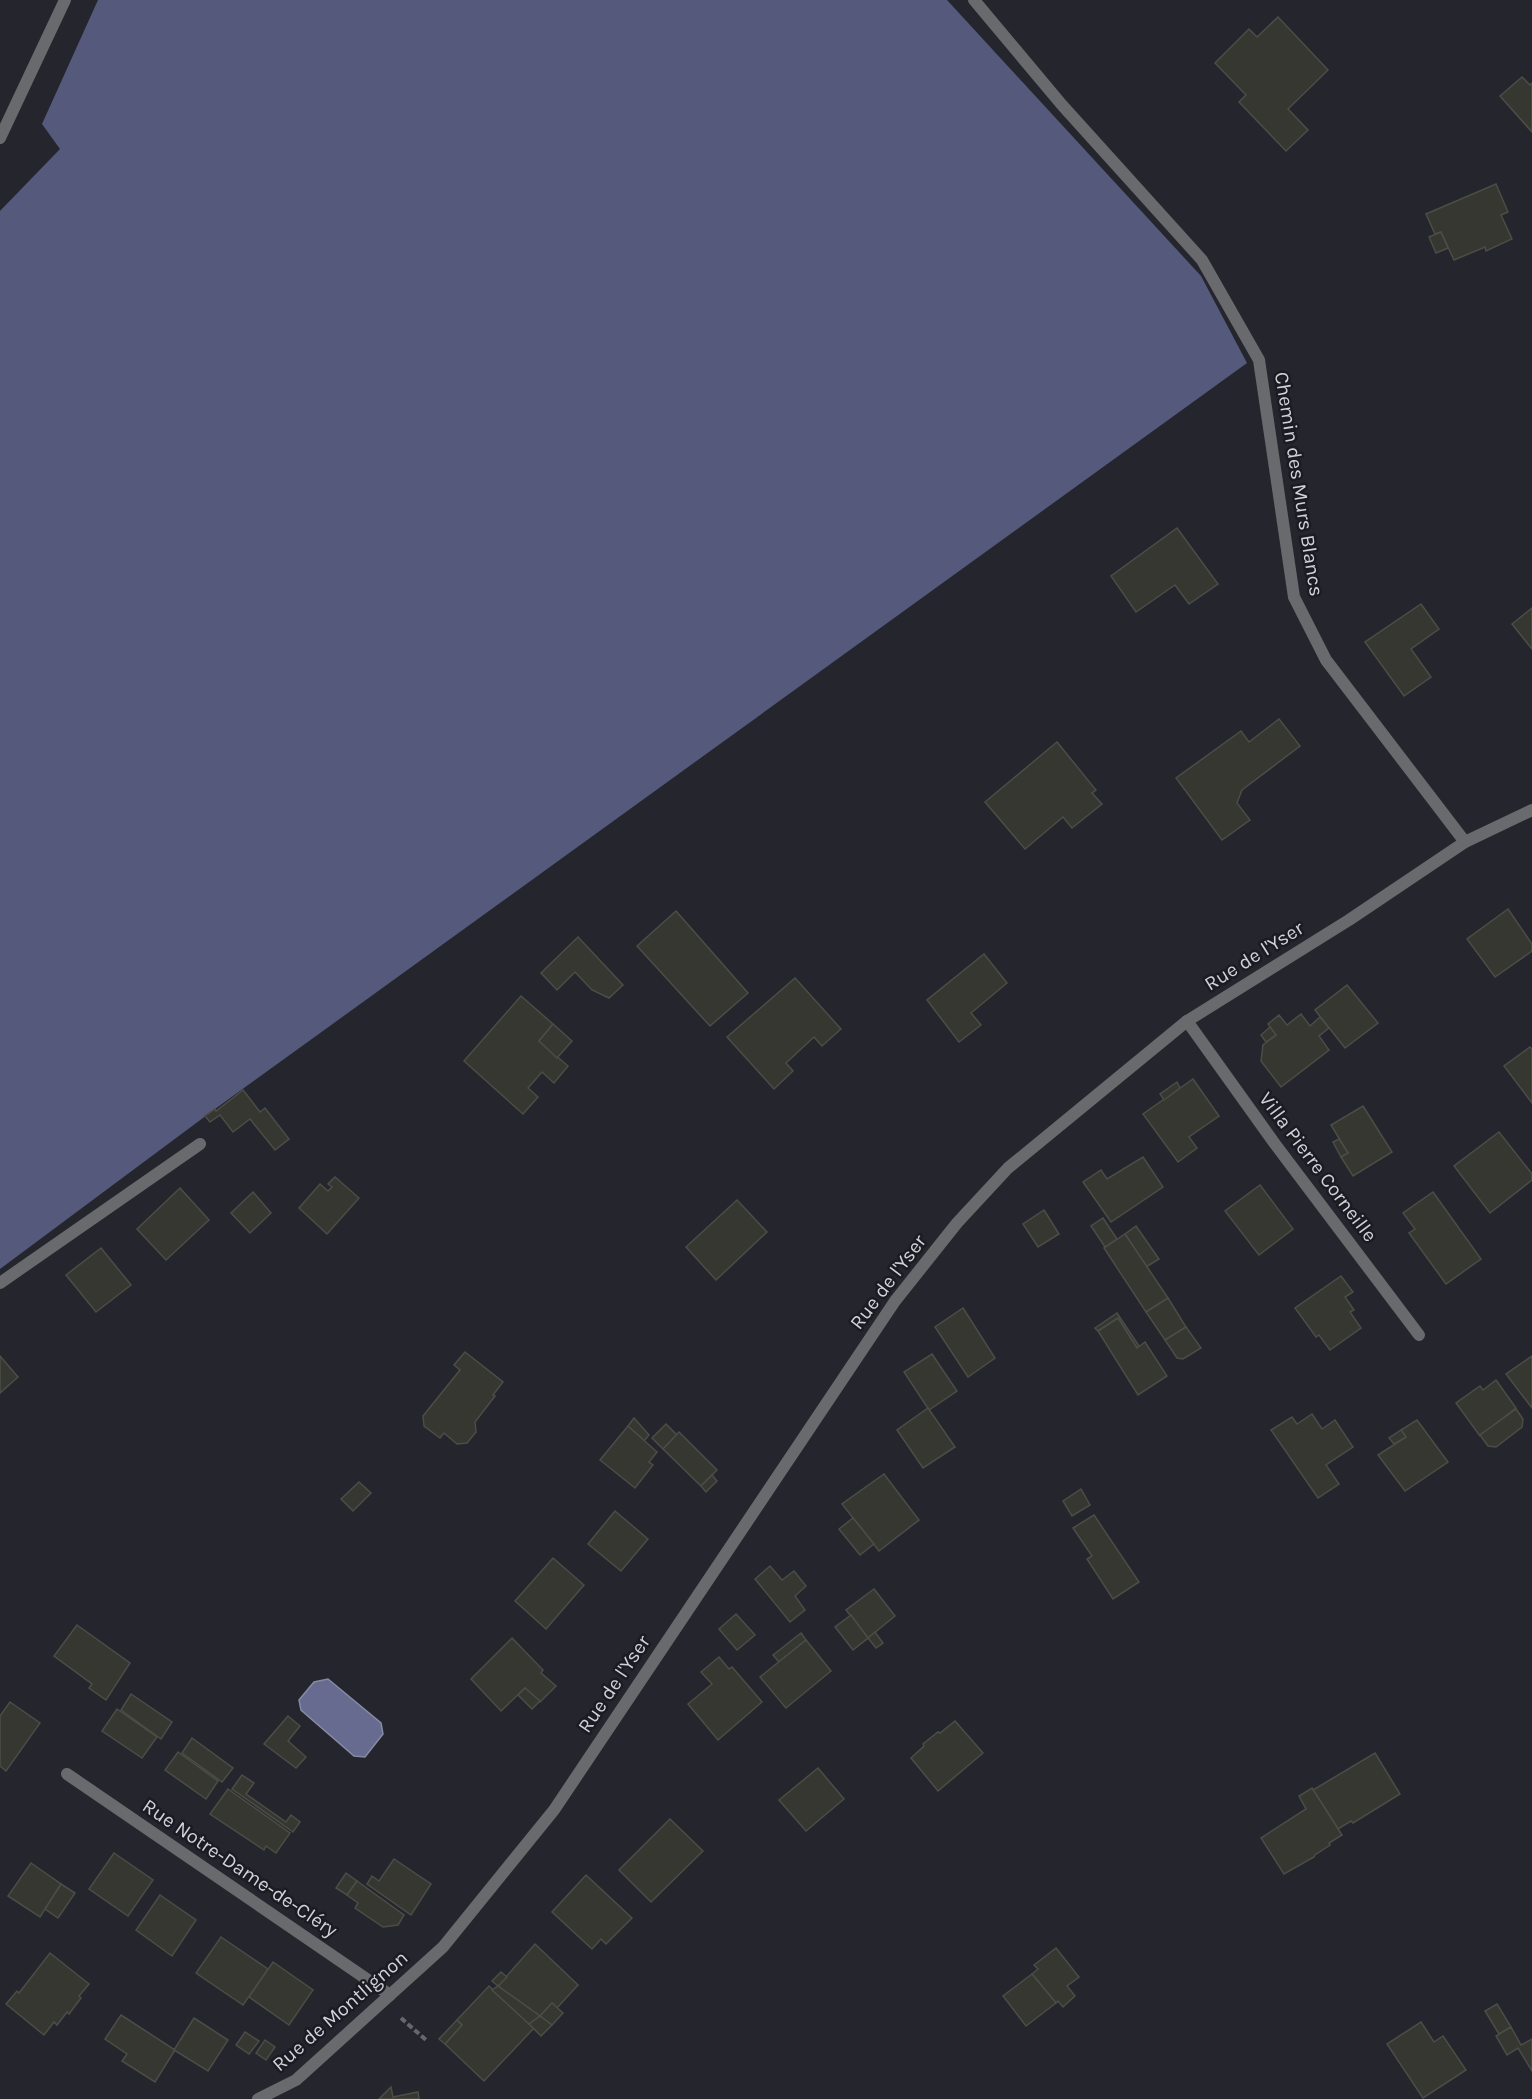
<svg xmlns="http://www.w3.org/2000/svg" width="1532" height="2099" font-family="Karla,sans-serif">
  <style>
    .forest { fill: #555a7d }
    .water { fill: #666b8f; stroke: #868aa5; stroke-width: 1.5 }
    .building { fill: #353730; stroke: #4b4d46; stroke-width: 1.5 }
    .lines { fill: none; stroke-linecap: round; stroke-linejoin: round }
    .path { stroke: #66676d; stroke-width: 4; stroke-dasharray: 6 3; stroke-linecap: butt }
    .minor { stroke: #696a6d; stroke-width: 12 }
    .labels { text-anchor: middle; dominant-baseline: central; stroke-width: 5; stroke-linejoin: round; paint-order: stroke }
    .street-label { font-size: 20px; fill: #d1d2d7; stroke: #1b1c23 }
  </style>
  <rect width="100%" height="100%" fill="#25262d"/>
  <path class="forest" d="M98 0H947L1201 276 1247 363 215 1109 0 1269V211L60 149 42 124Z"/>
  <path class="water" d="M328 1679 381 1723 383 1734 365 1757 354 1756 301 1710 299 1700 314 1682Z"/>
  <g class="building">
    <path d="M1278 17 1328 70 1288 109 1308 130 1286 151 1239 102 1246 95 1215 63 1249 29 1257 37Z"/>
    <path d="M1522 77 1530 85 1532 83V132L1500 96Z"/>
    <path d="M1496 184 1508 212 1501 215 1512 239 1486 251 1485 247 1454 260 1441 232 1435 234 1426 214Z"/>
    <path d="M1441 232 1448 248 1436 253 1429 237Z"/>
    <path d="M1177 528 1218 584 1189 604 1175 585 1136 612 1111 576Z"/>
    <path d="M1421 604 1439 629 1411 649 1431 677 1404 696 1365 642Z"/>
    <path d="M1532 608V649L1512 624Z"/>
    <path d="M1279 719 1300 746 1242 790 1237 803 1250 820 1222 840 1176 778 1241 731 1249 742Z"/>
    <path d="M1057 742 1096 790 1092 793 1102 804 1072 828 1063 817 1025 849 985 802Z"/>
    <path d="M1508 909 1532 944V951L1495 977 1467 939Z"/>
    <path d="M676 911 748 993 710 1026 637 946Z"/>
    <path d="M578 937 623 985 609 998 592 990 575 972 557 990 541 973Z"/>
    <path d="M984 954 1007 983 971 1013 981 1025 959 1042 927 1000Z"/>
    <path d="M795 978 841 1029 822 1046 814 1037 786 1063 793 1071 774 1089 727 1037Z"/>
    <path d="M1347 985 1378 1023 1345 1048 1315 1010Z"/>
    <path d="M521 996 553 1024 539 1041 568 1066 554 1083 542 1072 528 1088 538 1097 523 1114 464 1061Z"/>
    <path d="M1301 1014 1310 1026 1320 1017 1329 1028 1319 1036 1329 1050 1281 1087 1261 1061 1263 1045 1276 1035 1268 1024 1279 1015 1287 1025Z"/>
    <path d="M553 1024 572 1041 557 1058 539 1041Z"/>
    <path d="M1270 1027 1276 1035 1266 1042 1261 1035Z"/>
    <path d="M1530 1047 1532 1049V1103L1504 1066Z"/>
    <path d="M1193 1079 1219 1116 1189 1137 1197 1148 1178 1162 1143 1114Z"/>
    <path d="M1177 1082 1180 1088 1164 1100 1160 1094Z"/>
    <path d="M243 1090 260 1112 265 1108 289 1139 275 1150 250 1119 233 1132 220 1115 210 1122 205 1116 215 1109 216 1111Z"/>
    <path d="M1363 1106 1392 1152 1353 1176 1341 1157 1348 1153 1331 1125Z"/>
    <path d="M1499 1132 1532 1174V1180L1490 1213 1454 1166Z"/>
    <path d="M1339 1139 1348 1153 1341 1157 1333 1142Z"/>
    <path d="M1143 1157 1163 1187 1111 1222 1083 1182 1101 1170 1107 1179Z"/>
    <path d="M335 1177 359 1198 327 1234 299 1208 320 1184 328 1191 332 1187 328 1184Z"/>
    <path d="M1260 1185 1293 1229 1259 1255 1225 1211Z"/>
    <path d="M180 1188 209 1220 166 1260 137 1229Z"/>
    <path d="M253 1192 271 1213 250 1233 231 1213Z"/>
    <path d="M1433 1192 1481 1259 1446 1284 1409 1233 1415 1229 1403 1213Z"/>
    <path d="M737 1200 767 1232 716 1280 686 1247Z"/>
    <path d="M1044 1210 1059 1234 1038 1247 1023 1224Z"/>
    <path d="M1103 1218 1117 1239 1105 1247 1091 1226Z"/>
    <path d="M1136 1226 1159 1259 1146 1267 1125 1234Z"/>
    <path d="M1125 1234 1168 1298 1146 1312 1104 1248Z"/>
    <path d="M101 1248 131 1285 96 1312 66 1275Z"/>
    <path d="M1341 1276 1353 1292 1345 1297 1354 1310 1350 1312 1361 1328 1330 1350 1319 1335 1316 1337 1295 1308Z"/>
    <path d="M1168 1298 1186 1327 1165 1340 1146 1312Z"/>
    <path d="M963 1308 995 1358 968 1377 935 1327Z"/>
    <path d="M1117 1313 1139 1346 1137 1348 1118 1318 1098 1331 1095 1328Z"/>
    <path d="M1118 1318 1137 1348 1145 1342 1167 1376 1138 1395 1098 1331Z"/>
    <path d="M1186 1327 1201 1348 1183 1359 1177 1358 1165 1340Z"/>
    <path d="M465 1352 503 1382 493 1395 495 1396 475 1422 476 1432 467 1443 457 1444 444 1433 440 1438 424 1426 423 1416 460 1370 454 1365Z"/>
    <path d="M932 1354 957 1391 929 1410 904 1372Z"/>
    <path d="M0 1356 18 1377 0 1393Z"/>
    <path d="M1532 1356V1408L1506 1374Z"/>
    <path d="M1496 1380 1516 1408 1480 1436 1456 1403 1480 1386 1483 1390Z"/>
    <path d="M928 1408 955 1447 923 1468 897 1430Z"/>
    <path d="M1516 1409 1523 1419 1522 1427 1496 1447 1488 1446 1480 1435Z"/>
    <path d="M1312 1414 1322 1429 1335 1420 1353 1447 1326 1465 1339 1484 1318 1498 1271 1430 1292 1417 1297 1424Z"/>
    <path d="M634 1418 649 1435 644 1441 628 1426Z"/>
    <path d="M1417 1420 1448 1462 1405 1491 1378 1455 1406 1437 1401 1430Z"/>
    <path d="M666 1424 677 1435 663 1449 652 1438Z"/>
    <path d="M628 1426 657 1452 649 1462 653 1465 635 1488 600 1460Z"/>
    <path d="M1401 1430 1406 1437 1394 1444 1389 1438Z"/>
    <path d="M679 1432 717 1470 701 1486 663 1449Z"/>
    <path d="M884 1474 919 1520 879 1551 842 1504Z"/>
    <path d="M712 1475 717 1481 706 1492 701 1486Z"/>
    <path d="M359 1482 371 1493 353 1511 341 1499Z"/>
    <path d="M1081 1489 1090 1505 1072 1516 1063 1501Z"/>
    <path d="M615 1511 648 1539 621 1571 588 1544Z"/>
    <path d="M1094 1515 1139 1582 1113 1599 1087 1559 1092 1556 1073 1528Z"/>
    <path d="M853 1518 874 1544 860 1555 839 1529Z"/>
    <path d="M553 1558 584 1585 546 1629 515 1601Z"/>
    <path d="M770 1566 782 1580 794 1571 806 1586 795 1596 805 1610 790 1622 755 1579Z"/>
    <path d="M874 1589 895 1616 868 1638 846 1610Z"/>
    <path d="M736 1614 755 1635 737 1650 719 1629Z"/>
    <path d="M851 1615 868 1638 853 1650 835 1627Z"/>
    <path d="M77 1625 130 1663 106 1700 89 1688 92 1684 54 1656Z"/>
    <path d="M875 1632 883 1643 876 1648 868 1638Z"/>
    <path d="M801 1633 806 1640 779 1662 773 1655Z"/>
    <path d="M512 1638 543 1670 541 1673 556 1686 540 1702 525 1688 501 1711 471 1679Z"/>
    <path d="M806 1640 831 1671 786 1708 760 1677Z"/>
    <path d="M719 1657 729 1669 732 1667 762 1702 718 1740 688 1704 712 1684 701 1672Z"/>
    <path d="M525 1688 540 1701 532 1709 518 1695Z"/>
    <path d="M131 1694 172 1722 161 1739 121 1710Z"/>
    <path d="M10 1702 40 1723 6 1771 0 1766V1716Z"/>
    <path d="M117 1709 157 1737 142 1758 102 1731Z"/>
    <path d="M288 1716 300 1726 288 1741 306 1757 296 1768 264 1744Z"/>
    <path d="M955 1721 983 1753 938 1791 911 1758 924 1746 923 1744 938 1732 940 1733Z"/>
    <path d="M192 1738 233 1768 222 1782 182 1753Z"/>
    <path d="M178 1752 218 1781 206 1799 165 1770Z"/>
    <path d="M1375 1753 1400 1794 1353 1823 1351 1821 1338 1829 1313 1790Z"/>
    <path d="M818 1768 844 1799 806 1831 779 1800Z"/>
    <path d="M242 1775 254 1783 246 1794 286 1822 291 1815 300 1822 293 1832 232 1789Z"/>
    <path d="M1312 1788 1342 1835 1329 1843 1330 1845 1315 1855 1314 1857 1284 1874 1261 1838 1306 1809 1299 1796Z"/>
    <path d="M228 1789 290 1833 276 1853 266 1846 264 1850 210 1814Z"/>
    <path d="M670 1819 703 1851 651 1902 619 1870Z"/>
    <path d="M114 1853 153 1880 128 1916 89 1889Z"/>
    <path d="M394 1859 431 1884 411 1915 367 1884 372 1876 379 1881Z"/>
    <path d="M31 1863 61 1884 40 1917 8 1896Z"/>
    <path d="M346 1873 357 1881 347 1895 336 1888Z"/>
    <path d="M586 1875 632 1918 606 1944 601 1939 592 1949 552 1912Z"/>
    <path d="M357 1881 404 1915 398 1925 383 1927 355 1908 358 1903 347 1895Z"/>
    <path d="M61 1884 75 1893 58 1918 45 1909Z"/>
    <path d="M160 1895 196 1920 172 1956 136 1930Z"/>
    <path d="M221 1937 268 1969 243 2005 196 1973Z"/>
    <path d="M535 1944 578 1985 557 2008 552 2003 540 2016 498 1986Z"/>
    <path d="M1056 1948 1079 1977 1067 1986 1075 1996 1063 2007 1058 2001 1056 2003 1032 1974 1038 1969 1034 1965Z"/>
    <path d="M50 1953 89 1984 79 1996 81 1998 69 2014 67 2012 57 2025 54 2022 44 2035 6 2004 17 1991 19 1993Z"/>
    <path d="M273 1962 313 1990 289 2025 249 1997Z"/>
    <path d="M501 1972 507 1977 498 1986 492 1981Z"/>
    <path d="M1032 1974 1056 2003 1026 2026 1003 1996Z"/>
    <path d="M489 1986 534 2028 484 2081 445 2044 462 2025 457 2020Z"/>
    <path d="M498 1986 540 2016 529 2024 492 1990Z"/>
    <path d="M552 2003 563 2013 552 2025 540 2016Z"/>
    <path d="M1497 2004 1511 2027 1499 2034 1485 2011Z"/>
    <path d="M121 2015 175 2050 155 2082 122 2061 127 2054 105 2039Z"/>
    <path d="M540 2016 552 2025 541 2036 529 2024Z"/>
    <path d="M194 2018 228 2040 208 2071 174 2050Z"/>
    <path d="M457 2020 462 2025 445 2044 439 2039Z"/>
    <path d="M1421 2022 1434 2042 1443 2036 1466 2070 1423 2098 1387 2044Z"/>
    <path d="M1511 2027 1521 2045 1532 2039V2071L1518 2048 1507 2055 1496 2036Z"/>
    <path d="M245 2032 259 2041 249 2054 236 2045Z"/>
    <path d="M265 2040 275 2047 266 2060 256 2053Z"/>
    <path d="M391 2087 393 2097 418 2092 419 2099H379Z"/>
  </g>
  <g class="lines">
    <path class="path" d="M401 2018 426 2040"/>
    <g class="minor">
      <path d="M974 0 1062 105 1202 260 1259 360 1294 597 1326 660 1465 842"/>
      <path d="M0 138 65 0"/>
      <path d="M1187 1021 1275 1144 1419 1335"/>
      <path d="M0 1283 200 1144"/>
      <path d="M67 1774 390 1995"/>
      <path d="M258 2099 296 2080 443 1947 554 1810 895 1301 957 1223 1008 1168 1187 1021 1349 920 1465 842 1532 810"/>
    </g>
  </g>
  <g class="labels">
    <g class="street-label">
      <text transform="translate(1299 484) rotate(81)">Chemin des Murs Blancs</text>
      <text transform="translate(1254 956) rotate(-32)">Rue de l'Yser</text>
      <text transform="translate(1318 1167) rotate(53)">Villa Pierre Corneille</text>
      <text transform="translate(888 1282) rotate(-53)">Rue de l'Yser</text>
      <text transform="translate(614 1684) rotate(-56)">Rue de l'Yser</text>
      <text transform="translate(240 1868) rotate(34)">Rue Notre-Dame-de-Cléry</text>
      <text transform="translate(340 2011) rotate(-41)">Rue de Montlignon</text>
    </g>
  </g>
</svg>
